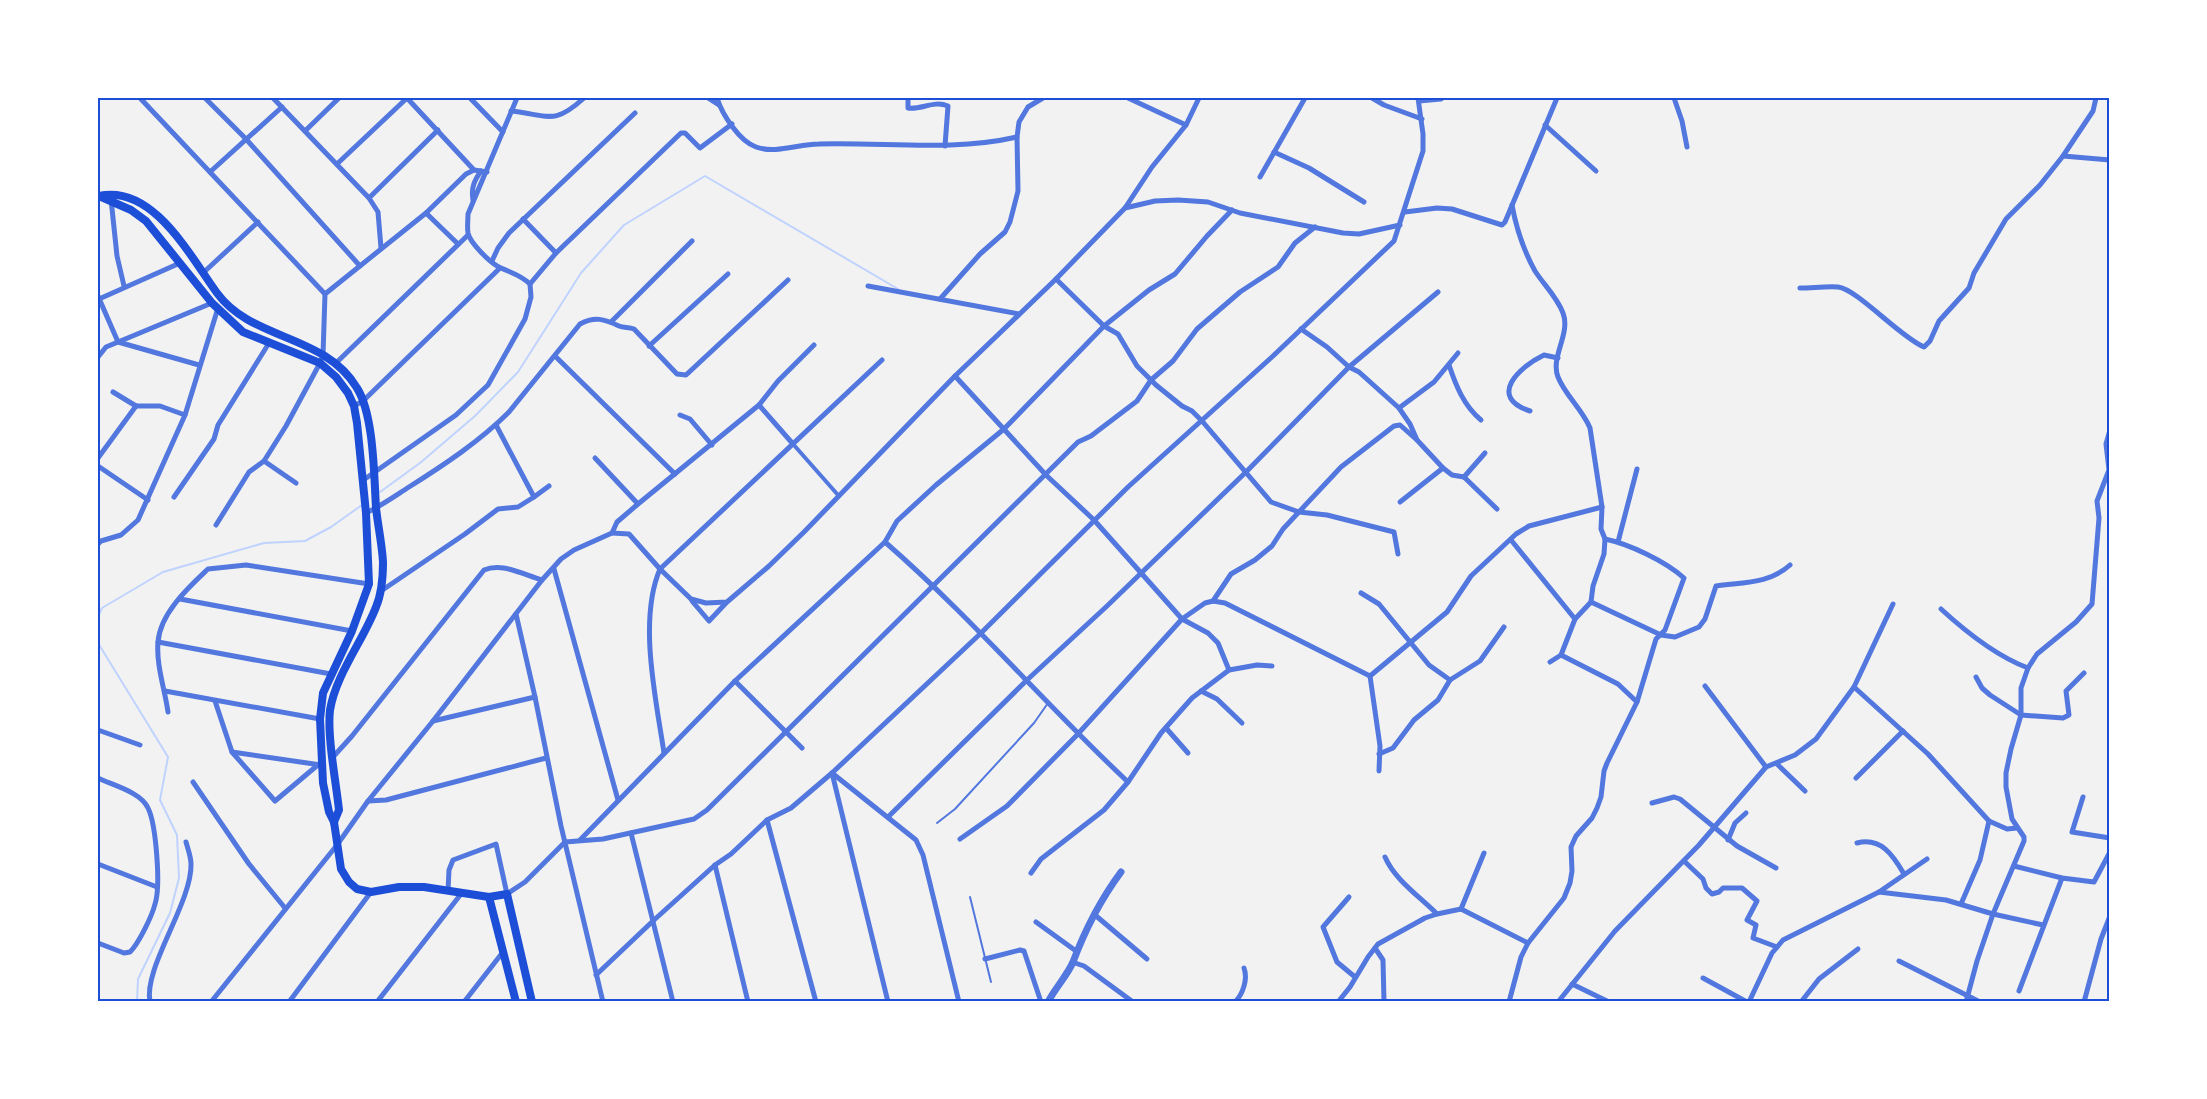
<svg xmlns="http://www.w3.org/2000/svg" width="2207" height="1099" font-family="'Libre Baskerville',serif">
  <style>
    .lines { fill: none; stroke-linecap: round; stroke-linejoin: round }
    .stream { stroke: #bfd3fe; stroke-width: 2 }
    .service { stroke: #5277de; stroke-width: 2 }
    .pedestrian { stroke: #5277de; stroke-width: 4 }
    .minor { stroke: #5277de; stroke-width: 5 }
    .tertiary { stroke: #5277de; stroke-width: 7 }
    .secondary { stroke: #1d4ed8; stroke-width: 8 }
    .neatline { fill: none; stroke: #1d4ed8; stroke-width: 2 }
  </style>
  <rect width="100%" height="100%" fill="#f2f2f2"/>
  <g class="lines">
    <g class="stream">
      <path d="M380 492 420 463 475 416 518 372 581 273 624 225 705 176 898 289"/>
      <path d="M98 617 102 608 163 572 264 543 305 541 331 527 362 505"/>
      <path d="M98 643 168 757 160 800 177 835 179 878 170 913 138 979 137 1002"/>
    </g>
    <g class="service">
      <path d="M937 823 955 809 1034 723 1048 703"/>
      <path d="M970 897 991 982"/>
    </g>
    <path class="pedestrian" d="M793 444 838 495"/>
    <g class="minor">
      <path d="M140 98 325 294"/>
      <path d="M205 98 246 139 360 266"/>
      <path d="M273 98 369 198 378 212 381 248"/>
      <path d="M407 98 474 170 487 172"/>
      <path d="M470 98 503 132"/>
      <path d="M708 98 719 105"/>
      <path d="M717 98C722 114 739 141 756 147 776 154 798 144 819 144 886 142 951 152 1017 137"/>
      <path d="M908 98V108C921 110 934 100 948 106L945 146"/>
      <path d="M1128 98 1186 125"/>
      <path d="M1372 98 1384 105 1422 119"/>
      <path d="M1674 98 1682 121 1687 147"/>
      <path d="M1419 101 1441 99"/>
      <path d="M511 111C549 115 553 126 584 98"/>
      <path d="M1545 125 1596 171"/>
      <path d="M305 131 339 98"/>
      <path d="M1274 152 1309 168 1364 202"/>
      <path d="M2063 156 2110 160"/>
      <path d="M337 164 407 98"/>
      <path d="M210 172 282 107"/>
      <path d="M1260 177 1305 98"/>
      <path d="M369 198 438 130"/>
      <path d="M111 199 117 256 124 286"/>
      <path d="M473 200C471 188 474 181 481 171"/>
      <path d="M1512 205C1516 227 1524 251 1535 271 1544 285 1557 297 1563 313 1571 334 1550 357 1558 377 1565 395 1582 409 1590 428L1602 507 1601 529 1605 539 1604 554 1593 586 1591 602"/>
      <path d="M1125 208 1152 167 1186 125 1199 98"/>
      <path d="M1405 212 1437 208 1452 209 1502 225 1505 222 1557 98"/>
      <path d="M426 213 458 244"/>
      <path d="M523 219 556 253"/>
      <path d="M492 261 498 248 509 233 635 113"/>
      <path d="M203 273 258 222"/>
      <path d="M1056 279 1104 326 1118 334 1137 366 1156 385 1182 406 1192 411 1202 421 1271 502 1299 512 1327 515 1394 532 1398 554"/>
      <path d="M530 284 556 253 681 133H685L700 148 732 124"/>
      <path d="M868 286 1019 314"/>
      <path d="M1800 288C1811 288 1829 286 1838 287 1857 289 1900 337 1924 347L1930 341 1939 321 1969 288 1974 273 2006 219 2040 185 2063 156 2093 111 2096 98"/>
      <path d="M98 296 118 342 199 365"/>
      <path d="M99 299 180 263"/>
      <path d="M940 299 980 254 1005 232 1010 222 1018 191 1017 137 1019 122 1028 107 1043 98"/>
      <path d="M611 322 692 241"/>
      <path d="M1301 329 1327 347 1349 367 1359 372 1399 408 1410 424 1417 440 1443 468 1452 475 1464 477"/>
      <path d="M649 346 728 274"/>
      <path d="M555 356 675 474"/>
      <path d="M98 357 106 347 212 303"/>
      <path d="M336 363 468 235"/>
      <path d="M1449 365C1456 386 1464 406 1481 420"/>
      <path d="M955 376 1046 475 1094 520 1182 619 1208 633 1218 643 1229 670"/>
      <path d="M113 392 136 406"/>
      <path d="M759 405 793 444"/>
      <path d="M136 406H160L185 415"/>
      <path d="M354 406 363 401 500 268"/>
      <path d="M1399 408 1434 382 1458 353"/>
      <path d="M1530 411C1487 397 1519 367 1544 355L1558 358"/>
      <path d="M680 415 690 419 712 445"/>
      <path d="M496 425 534 497"/>
      <path d="M98 458 136 406"/>
      <path d="M595 458 638 504"/>
      <path d="M264 461 296 483"/>
      <path d="M98 466 148 500"/>
      <path d="M1464 477 1497 509"/>
      <path d="M1464 477 1485 453"/>
      <path d="M362 481 456 415 488 385 525 319 531 297 530 284C521 275 512 273 501 268 491 264 470 243 468 233 467 227 468 220 468 214L517 98"/>
      <path d="M174 497 214 439 218 425 269 343"/>
      <path d="M1400 502 1443 468"/>
      <path d="M366 513C381 506 395 496 409 487 444 465 480 441 509 412L580 324C595 316 604 319 619 326 624 328 629 327 634 329L677 374 686 375 788 280"/>
      <path d="M216 525 249 472 264 461 286 426 320 363 323 355 325 294 426 213 466 174 474 170"/>
      <path d="M612 533 629 534 660 569 691 599 706 603 727 602 769 566 804 532 955 376 1056 279 1125 208 1155 201 1178 200 1208 202 1240 213 1343 233 1359 234 1400 225"/>
      <path d="M1511 540 1575 619"/>
      <path d="M885 542C971 617 1045 704 1128 782"/>
      <path d="M1618 542 1637 469"/>
      <path d="M98 544 101 541 121 535 138 520 185 415 218 308"/>
      <path d="M554 569 618 800"/>
      <path d="M381 591 465 534 498 509 518 507 534 497 549 486"/>
      <path d="M1361 593 1379 604 1429 665 1450 680"/>
      <path d="M180 599 352 631"/>
      <path d="M692 601 709 621 726 603"/>
      <path d="M1213 601 1231 574 1255 560 1272 546 1283 529 1341 467 1394 426 1400 425 1417 440"/>
      <path d="M1941 609C1966 632 1996 656 2028 668"/>
      <path d="M516 614 535 697 561 826 603 1002"/>
      <path d="M158 642 331 674"/>
      <path d="M1561 655 1618 684 1637 702"/>
      <path d="M1550 662 1561 655 1575 619 1591 602 1661 635 1675 637 1699 627 1705 619 1716 586C1743 582 1769 584 1790 565"/>
      <path d="M1229 670 1257 665 1272 666"/>
      <path d="M1370 676 1447 612 1471 576 1516 534 1529 526 1602 507"/>
      <path d="M1370 676 1380 746 1379 771"/>
      <path d="M1976 677 1982 688 1990 695 2021 715 2063 718 2069 715 2066 691 2084 673"/>
      <path d="M735 681 802 748"/>
      <path d="M1705 686 1766 767"/>
      <path d="M1854 687 1928 754 1989 821 2007 829 2017 828"/>
      <path d="M165 691 320 719"/>
      <path d="M1201 691 1217 699 1242 723"/>
      <path d="M215 701 232 752 275 801 319 764"/>
      <path d="M168 712C165 690 156 665 158 642 160 613 189 587 208 569L246 565 369 584"/>
      <path d="M433 721 535 697"/>
      <path d="M1166 728 1188 753"/>
      <path d="M98 730 140 745"/>
      <path d="M232 752 321 765"/>
      <path d="M664 753C656 699 638 620 660 569L882 360"/>
      <path d="M1379 754 1393 748 1414 720 1438 700 1450 680 1480 661 1504 627"/>
      <path d="M333 757 352 736 484 570C502 562 524 575 542 580"/>
      <path d="M1777 764 1805 791"/>
      <path d="M832 773 916 840 923 855 959 1002"/>
      <path d="M832 773 888 1002"/>
      <path d="M98 778C112 785 141 792 148 808 156 824 161 886 155 904 152 916 139 943 130 952L124 953 98 943"/>
      <path d="M1856 778 1903 731"/>
      <path d="M193 782 249 864 285 908"/>
      <path d="M2083 797 2072 832 2110 838"/>
      <path d="M368 801 386 800 546 758"/>
      <path d="M1652 803 1674 797 1680 799 1737 846 1776 868"/>
      <path d="M888 817 1027 680 1107 606 1246 472 1349 367 1438 292"/>
      <path d="M767 820 816 1002"/>
      <path d="M631 833 673 1002"/>
      <path d="M960 839 1007 806 1077 735 1182 619 1205 603 1213 601 1225 603 1370 676"/>
      <path d="M580 840 735 681 885 542 897 521 936 485 1004 429 1104 326 1149 290 1175 274 1207 236 1232 210"/>
      <path d="M1728 840 1735 823 1746 813"/>
      <path d="M1857 843C1881 837 1893 855 1904 874"/>
      <path d="M1385 857C1395 880 1419 896 1437 914L1461 909"/>
      <path d="M1684 861 1703 879 1706 888 1712 894 1719 892 1723 888H1742L1757 901 1747 920 1756 925 1753 938 1777 947"/>
      <path d="M98 864 157 887"/>
      <path d="M715 865 748 1002"/>
      <path d="M2014 866 2062 878 2094 882 2110 852"/>
      <path d="M1031 873 1041 859 1104 810 1128 782 1161 733 1192 698 1229 670"/>
      <path d="M448 891 449 870 453 860 496 844 507 894 525 882 565 842 603 839 694 819 707 810 1078 442 1091 436 1137 401 1151 380 1173 361 1197 329 1240 292 1278 267 1295 243 1315 227"/>
      <path d="M1879 892 1927 859"/>
      <path d="M1349 897 1323 927 1337 962 1355 977"/>
      <path d="M1961 904 1980 860 1989 821"/>
      <path d="M1461 909 1528 943"/>
      <path d="M1461 909 1484 853"/>
      <path d="M1095 915 1147 959"/>
      <path d="M1036 922 1076 951"/>
      <path d="M1375 948 1383 960 1384 1002"/>
      <path d="M985 959 1020 950 1024 951 1041 1002"/>
      <path d="M1899 961 1980 1002"/>
      <path d="M1072 962 1084 966 1133 1002"/>
      <path d="M596 975 654 920 715 865 731 854 767 820 791 808 832 773 980 634 1128 487 1273 356 1394 241 1423 151V134L1418 98"/>
      <path d="M1703 978 1747 1002"/>
      <path d="M1572 984 1609 1002"/>
      <path d="M2019 991 2062 878"/>
      <path d="M150 1002C143 968 192 903 191 864 191 857 188 849 186 842"/>
      <path d="M211 1002 337 845 368 801 433 721 542 580 561 559 574 550 612 533 617 522 638 504 759 405 778 381 814 345"/>
      <path d="M289 1002 371 892"/>
      <path d="M377 1002 461 894"/>
      <path d="M464 1002 503 952"/>
      <path d="M1235 1002C1243 994 1248 979 1244 968"/>
      <path d="M1338 1002 1350 987 1368 957 1378 944 1425 918 1437 914"/>
      <path d="M1509 1002 1521 957 1528 943 1564 898 1570 883 1572 871 1571 847 1576 836 1592 818 1597 808 1601 797 1604 771 1607 763 1637 702 1656 639 1665 630 1684 578C1665 561 1629 544 1605 539"/>
      <path d="M1558 1002 1615 931 1699 845 1766 767 1795 755 1816 739 1854 687 1893 604"/>
      <path d="M1749 1002 1772 953 1783 940 1879 892 1946 900 1993 914 2043 925"/>
      <path d="M1801 1002 1819 979 1858 949"/>
      <path d="M1966 1002 1977 961 1993 914 2024 841V837L2012 819 2006 787V773L2011 749 2021 715V688L2028 668 2037 654 2076 622 2092 604 2099 518 2097 501 2109 470 2106 444 2110 430"/>
      <path d="M2084 1002 2101 939 2110 916"/>
    </g>
    <path class="tertiary" d="M1048 1002C1055 988 1067 976 1073 962 1085 930 1101 899 1121 872"/>
    <g class="secondary">
      <path d="M99 196 131 210 146 221 212 303 243 332 320 363 336 377 348 393 354 406 357 423 366 513 369 584 352 631 323 693 320 719 323 783 329 812 334 822 341 869 349 882 357 889 371 892 399 887H424L489 897 507 894 532 1002"/>
      <path d="M99 196C153 184 190 256 217 293 252 341 325 334 357 388 374 415 374 476 376 508 378 526 382 544 383 562 383 577 382 593 376 607 363 641 336 674 330 710 327 736 336 782 339 810L334 822"/>
      <path d="M489 897 516 1002"/>
    </g>
  </g>
  <rect width="2207" height="1099" fill="none" stroke="#ffffff" stroke-width="198"/>
  <rect x="99" y="99" width="2009" height="901" class="neatline"/>
</svg>
